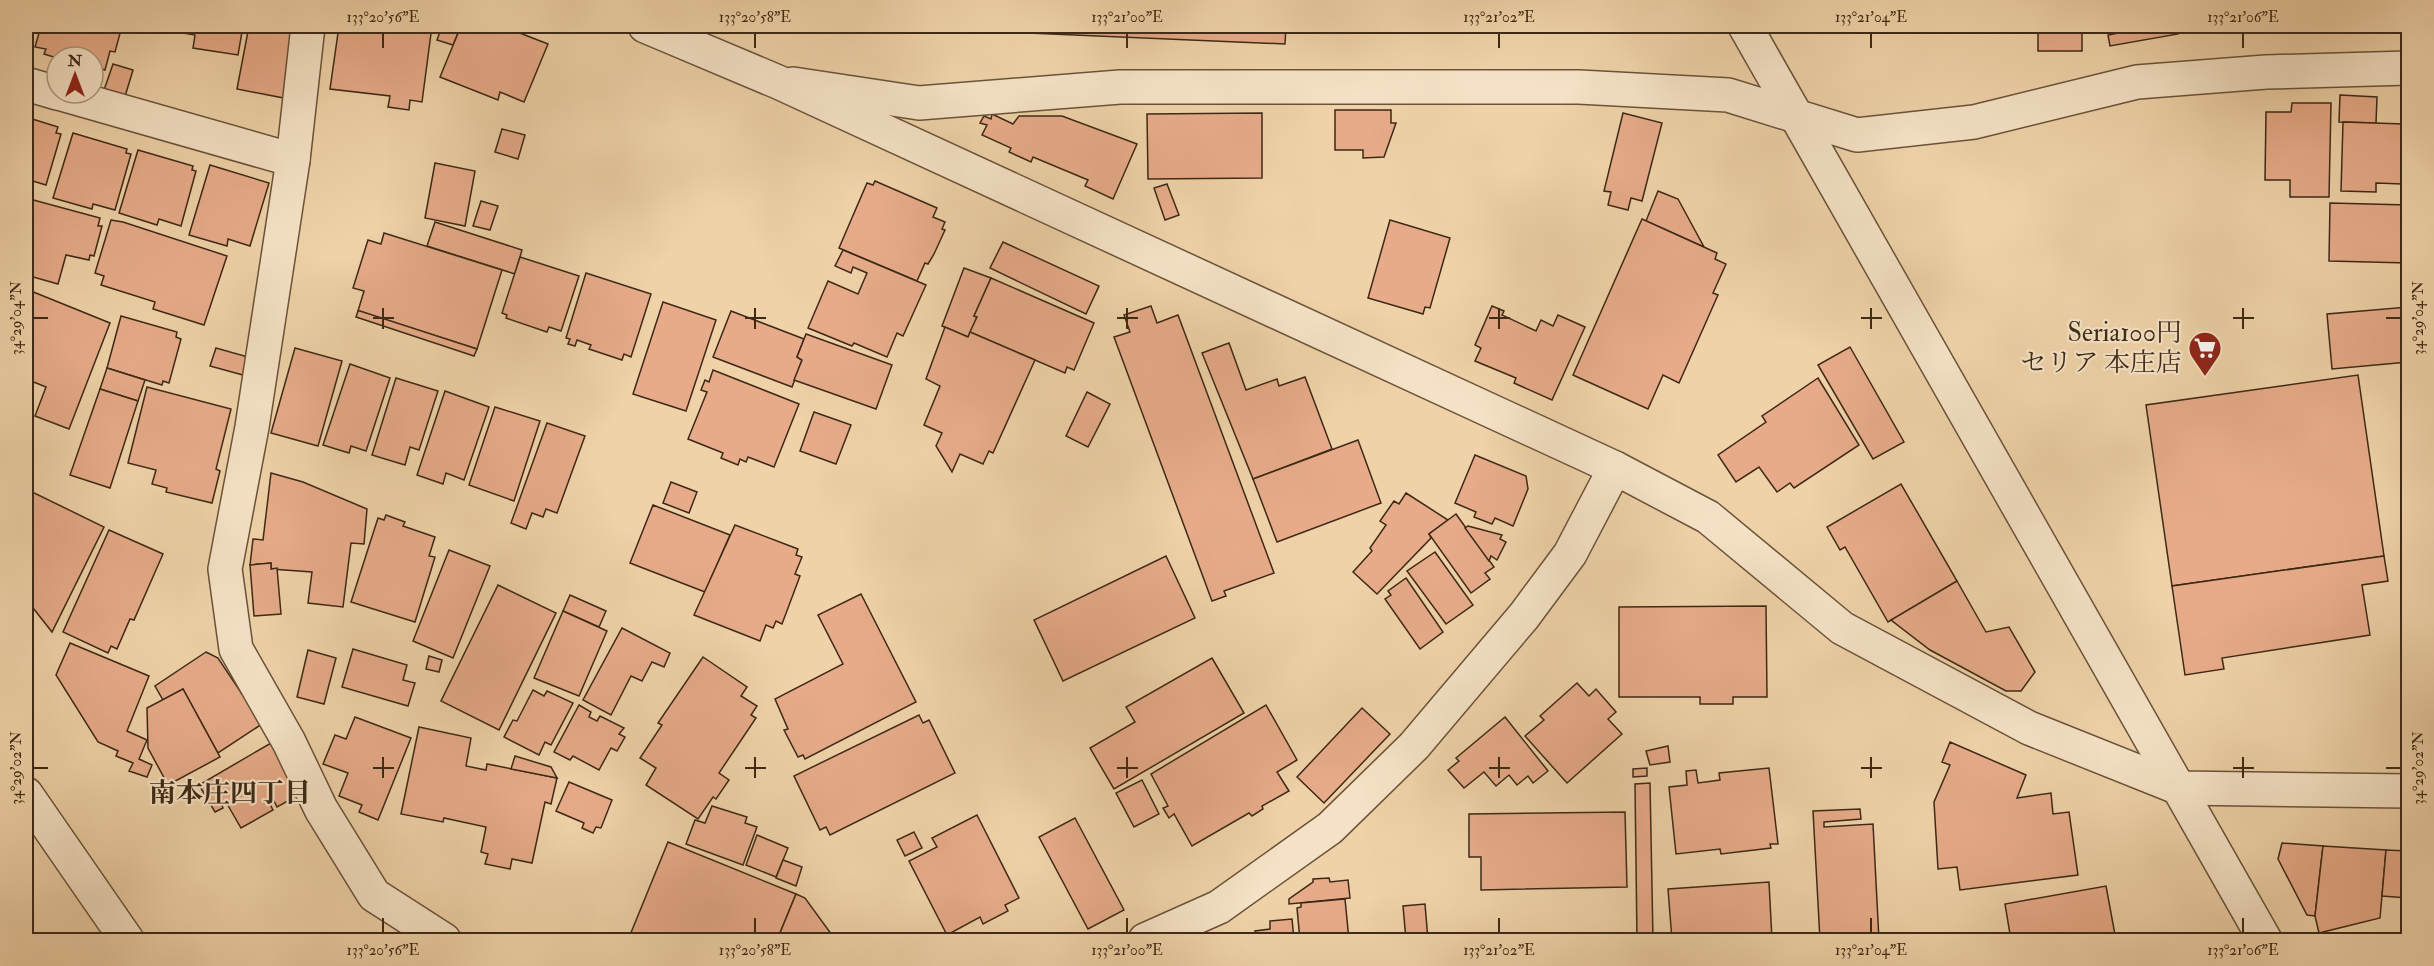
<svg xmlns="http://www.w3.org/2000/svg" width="2434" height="966" font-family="'IM FELL Double Pica','Noto Serif JP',serif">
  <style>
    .building { fill: #e7ab89; stroke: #3d2916; stroke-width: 1.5 }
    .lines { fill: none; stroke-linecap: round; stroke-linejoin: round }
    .minor-casing { stroke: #6a533a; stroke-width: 36 }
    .tertiary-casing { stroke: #6a533a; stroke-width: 36 }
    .minor { stroke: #f5e2c6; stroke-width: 33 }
    .tertiary { stroke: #f5e2c6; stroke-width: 33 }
    .ticks { fill: none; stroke: #3d2916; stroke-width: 2 }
    .labels { text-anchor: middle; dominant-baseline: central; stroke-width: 4.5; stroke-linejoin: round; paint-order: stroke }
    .poi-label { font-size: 26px; fill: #3d2916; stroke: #f5e2c6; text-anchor: end }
    .neighbourhood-label { font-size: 27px; font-weight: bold; fill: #3d2916; stroke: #f5e2c6 }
    .neatline { fill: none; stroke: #3d2916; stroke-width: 2 }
    .ticks-label { font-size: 15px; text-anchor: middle; fill: #3d2916 }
  </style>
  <rect width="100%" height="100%" fill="#efd2a8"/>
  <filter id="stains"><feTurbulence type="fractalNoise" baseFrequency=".00333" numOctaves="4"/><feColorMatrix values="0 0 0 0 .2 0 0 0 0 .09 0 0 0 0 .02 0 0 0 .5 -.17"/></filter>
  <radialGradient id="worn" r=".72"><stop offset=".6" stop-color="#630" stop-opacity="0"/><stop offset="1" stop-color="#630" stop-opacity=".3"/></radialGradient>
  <g class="building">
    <path d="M41 26H122L115 52 110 51 105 70 93 67V57L57 58 44 54 46 49 35 47Z"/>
    <path d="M142 26H243L238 55 193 48 195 35Z"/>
    <path d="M249 26H303L289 99 237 89Z"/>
    <path d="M339 26H432L422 102 410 100 409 110 388 107 390 96 330 89Z"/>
    <path d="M442 26H461L453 45 437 40Z"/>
    <path d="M461 26H484L483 28 488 31 489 26H502L548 44 524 102 500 92 498 100 440 77Z"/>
    <path d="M862 26H1286L1285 44Z"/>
    <rect x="2038" y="26" width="44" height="25"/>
    <path d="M2156 26H2176L2178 34 2110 46 2108 35Z"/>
    <path d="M2291 26H2408V28L2291 29Z"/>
    <path d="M113 64 133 70 123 103 102 96Z"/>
    <path d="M2340 95 2377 97 2376 123 2339 122Z"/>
    <path d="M2292 103H2331L2329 197H2290V180H2265L2266 112H2291Z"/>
    <path d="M1335 110H1391V123H1396L1384 157 1363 158V150H1335Z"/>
    <path d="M1262 113V178L1148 179 1147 114Z"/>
    <path d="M1623 113 1662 123 1642 201 1631 198 1628 210 1608 205 1611 192 1604 191Z"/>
    <path d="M992 114 1013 124 1019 116H1062L1137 144 1113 199 1085 186 1088 180 1033 157 1031 162 1009 152 1011 148 982 135 987 125 980 123 984 116 991 119Z"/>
    <path d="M26 117 58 127 56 133 61 134 46 185 26 179Z"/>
    <path d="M2343 122 2404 124 2402 184 2376 183V192L2341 191Z"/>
    <path d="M502 129 525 135 518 159 495 152Z"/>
    <path d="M73 133 127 149 126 153 131 154 115 210 93 204 92 209 53 198Z"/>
    <path d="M138 150 193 166 192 170 196 171 181 226 159 219 157 225 119 213Z"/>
    <path d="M435 163 475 171 465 226 425 218Z"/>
    <path d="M210 165 269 183 250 246 228 239 227 246 189 235Z"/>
    <path d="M875 181 937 208 933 217 945 222 942 229 945 230 934 254 928 264 925 263 917 281 839 248 867 183 873 185Z"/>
    <path d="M1167 184 1179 215 1165 220 1154 188Z"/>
    <path d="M1658 191 1678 199 1704 247 1646 221Z"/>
    <path d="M26 198 100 218 98 226H102L94 256 90 255 89 260 66 255 58 284 26 275Z"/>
    <path d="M481 201 498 206 490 230 473 226Z"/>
    <path d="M2330 203 2408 205V263L2329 261Z"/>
    <path d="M1642 219 1717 253 1715 259 1726 264 1713 293 1718 295 1679 383 1663 375 1648 409 1573 375Z"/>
    <path d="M111 220 123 222 227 256 204 325 153 309 155 302 101 285 104 276 95 273Z"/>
    <path d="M1390 220 1450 238 1430 308 1425 307 1423 314 1368 298Z"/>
    <path d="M435 222 522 250 515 274 427 246Z"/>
    <path d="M384 233 502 270 477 349 358 311 364 291 353 288 368 240 381 244Z"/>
    <path d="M1003 242 1099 286 1086 314 990 268Z"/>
    <path d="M843 250 926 285 903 336 897 333 887 357 854 343 852 346 808 328 828 281 858 294 867 273 853 267 851 273 835 266Z"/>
    <path d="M520 257 579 276 561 331 549 327 547 332 506 318 507 315 502 313Z"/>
    <path d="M964 268 991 278 974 316 977 317 968 337 942 326Z"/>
    <path d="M586 273 651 294 631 357 624 354 622 360 589 349 591 345 577 340 575 346 568 344 570 339 566 338Z"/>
    <path d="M991 278 1094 323 1074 370 1067 367 1065 373 970 332 977 317 974 316Z"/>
    <path d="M26 289 110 323 69 429 35 416 46 387 26 379Z"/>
    <path d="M663 302 716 320 686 411 633 394Z"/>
    <path d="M1151 306 1157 323 1178 315 1274 573 1224 591 1226 596 1212 601 1114 337 1130 332 1124 315Z"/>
    <path d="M1492 306 1504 311 1502 315 1536 331 1541 320 1553 326 1558 315 1585 327 1552 400 1514 383 1516 378 1475 361 1481 348 1475 345Z"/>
    <path d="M2408 307V362L2332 369 2327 314Z"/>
    <path d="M358 311H360L477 349 474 356 356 317Z"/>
    <path d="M731 311 804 339 797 357 802 360 792 387 713 357Z"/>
    <path d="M121 316 177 332 176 337 181 339 169 383 163 381 162 385 107 368Z"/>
    <path d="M945 327 968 337 970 332 1035 360 993 453 989 451 983 464 960 454 952 472 936 446 942 433 924 425 940 386 926 379Z"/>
    <path d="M806 334 892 365 876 409 794 380 802 360 797 357Z"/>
    <path d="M1229 343 1246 390 1277 379 1279 386 1305 377 1332 449 1253 479 1202 353Z"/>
    <path d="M1850 347 1904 442 1873 459 1818 365Z"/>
    <path d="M216 348 248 357 243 375 210 366Z"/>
    <path d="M295 348 342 361 318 446 271 433Z"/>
    <path d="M350 364 390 378 366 451 351 446 349 453 323 445Z"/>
    <path d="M107 368 145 380 138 401 100 389Z"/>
    <path d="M713 370 799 404 774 467 748 457 746 462 740 459 738 465 721 458 723 453 688 439 707 392 701 390 705 380 709 382Z"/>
    <path d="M2358 375 2384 556 2172 586 2146 405Z"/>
    <path d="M396 378 438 391 419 450 410 447 405 465 372 455Z"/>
    <path d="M1818 378 1859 445 1794 488 1790 483 1777 492 1759 467 1736 482 1718 455 1766 422 1762 416Z"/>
    <path d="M147 387 231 409 216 469 220 471 212 503 166 492 167 488 152 484 156 470 128 463Z"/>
    <path d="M100 389 138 401 110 488 70 475Z"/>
    <path d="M445 391 489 407 464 480 446 473 443 484 417 475Z"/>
    <path d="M1087 392 1110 404 1088 447 1066 436Z"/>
    <path d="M495 407 540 421 514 501 469 485Z"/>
    <path d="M814 412 851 425 836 464 800 451Z"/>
    <path d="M547 423 585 436 557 513 546 509 543 517 532 513 526 529 511 523Z"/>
    <path d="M1358 440 1381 503 1277 542 1253 479Z"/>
    <path d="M1475 455 1526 476 1528 489 1513 526 1495 518 1492 524 1474 517 1476 512 1455 503Z"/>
    <path d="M271 473 303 482 367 509 364 544 351 543 343 607 308 603 312 572 271 569V563L250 565 253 539 263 540Z"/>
    <path d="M671 482 697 492 689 513 663 503Z"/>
    <path d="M1901 484 1957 581 1888 622 1845 547 1840 550 1827 527Z"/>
    <path d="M26 489 104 527 52 632 26 599Z"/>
    <path d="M1406 493 1448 520 1429 534 1431 538 1377 594 1353 572 1372 551 1370 548 1386 525 1380 521 1394 501 1399 504Z"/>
    <path d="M653 505 730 535 705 592 630 563Z"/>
    <path d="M1456 514 1494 567 1485 573 1490 579 1471 593 1429 534Z"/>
    <path d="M386 515 405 522 403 526 435 537 429 556 435 557 415 622 351 602 378 518 384 520Z"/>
    <path d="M735 525 798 549 796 555 802 557 795 574 800 576 782 624 776 621 773 628 766 625 760 641 694 615Z"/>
    <path d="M1468 526 1502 535 1500 539 1506 542 1497 560 1491 556 1489 561 1465 528Z"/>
    <path d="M109 530 163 554 134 620 130 619 117 649 111 646 108 653 63 632Z"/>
    <path d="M449 550 490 566 453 658 413 641Z"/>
    <path d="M1435 552 1473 605 1446 624 1407 571Z"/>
    <path d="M1166 556 1195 618 1063 681 1034 620Z"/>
    <path d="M2384 556 2388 581 2362 585 2370 635 2222 658 2224 669 2185 675 2172 586Z"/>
    <path d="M271 563V569L277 568 281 614 254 616 250 565Z"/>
    <path d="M1406 578 1443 632 1420 649 1385 599 1391 595 1388 591Z"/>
    <path d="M1957 581 1986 632 2009 627 2035 672 2021 691H2006L1930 650 1891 620Z"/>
    <path d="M498 585 556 613 499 730 441 701Z"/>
    <path d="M861 594 916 702 805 759 803 755 798 757 784 730 788 729 775 699 843 664 818 615Z"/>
    <path d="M570 595 606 611 599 627 563 611Z"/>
    <path d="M1766 606 1767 697H1733V704H1700V697H1619V607Z"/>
    <path d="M563 611 607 631 579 696 534 678Z"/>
    <path d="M622 628 670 653 664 667 652 662 642 681 631 676 611 715 583 700Z"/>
    <path d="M70 643 149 676 127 731 147 740 139 759 152 765 147 777 129 771 133 763 116 756 118 751 98 742 56 675Z"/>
    <path d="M353 649 407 665 403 680 415 683 408 706 342 687Z"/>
    <path d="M308 650 336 658 324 704 297 697Z"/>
    <path d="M206 652 218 658 262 724 218 753 183 689 163 700 155 686Z"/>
    <path d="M429 656 442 660 439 672 426 669Z"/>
    <path d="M703 657 747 687 741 696 757 706 751 715 756 718 719 773 729 780 716 799 713 797 698 819 646 785 656 768 640 758 662 725 658 723Z"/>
    <path d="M1212 658 1244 713 1114 789 1090 748 1135 722 1126 707Z"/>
    <path d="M1577 683 1589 696 1596 689 1616 712 1608 719 1622 734 1567 783 1525 736 1544 720 1540 716Z"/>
    <path d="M183 689 220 757 168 785 148 748 147 708Z"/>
    <path d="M533 690 544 696 547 691 573 703 551 745 545 742 539 755 504 737 513 720 517 721Z"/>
    <path d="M579 705 591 712 589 717 597 721 600 716 624 728 619 734 625 737 617 751 611 748 599 770 573 756 570 760 554 752Z"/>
    <path d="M1266 705 1297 760 1277 772 1289 791 1262 806 1263 809 1252 816 1249 813 1192 846 1174 814 1169 818 1163 808 1168 806 1151 774Z"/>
    <path d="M1362 708 1390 734 1324 803 1297 777Z"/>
    <path d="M919 715 923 723 929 720 955 773 830 835 826 827 820 830 794 776Z"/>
    <path d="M355 717 411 738 378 820 359 812 362 805 339 796 348 773 323 764 335 735 346 739Z"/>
    <path d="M1505 717 1548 771 1533 783 1528 776 1517 785 1509 775 1496 786 1484 772 1464 788 1448 770 1459 761 1456 758Z"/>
    <path d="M419 727 471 738 466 766 486 770 487 764 557 778 551 804 545 802 532 863 512 859 510 869 485 864 488 854 481 852 486 827 444 818 443 822 401 814Z"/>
    <path d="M1950 742 2026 775 2017 798 2051 793 2053 814 2069 812 2078 875 1960 890 1957 867 1938 869 1934 802 1950 765 1942 762Z"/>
    <path d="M271 743 295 786 292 788 297 796 277 807 274 801 270 804 273 810 241 828 226 802 222 805 223 808 215 812 199 785Z"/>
    <path d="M1668 746 1670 762 1650 765 1646 751Z"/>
    <path d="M515 756 551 767 557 778 511 769Z"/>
    <path d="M1647 768V776L1633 777V769Z"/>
    <path d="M1769 768 1778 844H1770L1771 848 1721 854 1720 849 1676 854 1669 787 1687 785 1686 771 1696 770 1698 783 1720 780 1719 773Z"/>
    <path d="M1142 780 1159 814 1134 827 1116 793Z"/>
    <path d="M569 782 612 800 601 828 596 827 593 833 582 828 584 823 556 811Z"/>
    <path d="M1650 783 1653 940H1637L1635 784Z"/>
    <path d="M712 806 747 817 745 823 757 827 743 865 686 844 695 820 705 823Z"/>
    <path d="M1860 809 1861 819 1824 822V827L1873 824 1879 940H1820L1813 811Z"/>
    <path d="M1625 812 1627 887 1481 890V857H1469V814Z"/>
    <path d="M977 815 1019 898 1005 905 1008 911 983 924 980 917 947 935 909 861 937 847 932 838Z"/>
    <path d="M1075 818 1124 910 1088 929 1039 837Z"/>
    <path d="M914 832 922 848 905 856 897 840Z"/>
    <path d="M757 835 788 848 776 877 746 865Z"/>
    <path d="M668 842 796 894 777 940H628Z"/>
    <path d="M2282 843 2323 846 2315 916 2307 915 2278 859Z"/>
    <path d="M2323 846 2386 850 2380 918 2319 933 2315 916Z"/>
    <path d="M2386 850 2408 851V898L2382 896Z"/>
    <path d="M783 860 802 867 796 886 776 878Z"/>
    <path d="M1329 878 1330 882 1348 880 1350 898 1289 904V899L1313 882V879Z"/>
    <path d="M1769 882 1772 940H1672L1668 889Z"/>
    <path d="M2106 886 2116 940H2011L2005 904Z"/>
    <path d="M796 894 805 898 832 935 829 940H806L780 933Z"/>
    <path d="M1345 899 1349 940H1300L1297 908 1301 907V903Z"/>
    <path d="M1425 904 1428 940H1406L1403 906Z"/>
    <path d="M1292 919 1294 940H1238L1256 938 1255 931 1270 929V921Z"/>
    <path d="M785 933 806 940H783Z"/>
    <path d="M1935 933V940H1923V934Z"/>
  </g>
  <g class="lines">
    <defs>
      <g id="minor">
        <path d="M308 26 293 160 252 427 225 569 236 649 289 742 321 809 374 895 444 940"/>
        <path d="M26 84 57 93"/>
        <path d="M793 84 919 103 1120 87H1579L1728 95 1857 135 1974 122 2137 82 2266 72 2408 68"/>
        <path d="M58 93 293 160"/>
        <path d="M1145 940 1219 907 1330 828 1414 746 1524 616 1570 554 1615 468"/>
      </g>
      <g id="tertiary">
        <path d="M645 26 778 82 1615 468 1708 517 1842 628 2029 728 2179 788 2408 791"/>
        <path d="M1745 26 2265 940"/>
        <path d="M26 794 127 940"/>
      </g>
    </defs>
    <use href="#minor" class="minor-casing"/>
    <use href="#tertiary" class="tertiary-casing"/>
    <use href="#minor" class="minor"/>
    <use href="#tertiary" class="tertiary"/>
  </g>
  <path class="ticks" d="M383 33V48M755 33V48M1127 33V48M1499 33V48M1871 33V48M2243 33V48M383 308V329M755 308V329M1127 308V329M1499 308V329M1871 308V329M2243 308V329M33 318H48M373 318H394M745 318H766M1117 318H1138M1489 318H1510M1861 318H1882M2233 318H2254M2386 318H2401M383 757V778M755 757V778M1127 757V778M1499 757V778M1871 757V778M2243 757V778M33 768H48M373 768H394M745 768H766M1117 768H1138M1489 768H1510M1861 768H1882M2233 768H2254M2386 768H2401M383 918V933M755 918V933M1127 918V933M1499 918V933M1871 918V933M2243 918V933"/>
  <defs>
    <symbol id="supermarket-pin" viewBox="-11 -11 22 30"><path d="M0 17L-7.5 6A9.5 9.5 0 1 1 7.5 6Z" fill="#8f2418" stroke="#f5e2c6"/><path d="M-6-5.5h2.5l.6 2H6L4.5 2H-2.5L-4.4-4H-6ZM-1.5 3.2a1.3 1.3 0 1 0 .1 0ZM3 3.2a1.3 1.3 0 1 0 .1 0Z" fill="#fff"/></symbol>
  </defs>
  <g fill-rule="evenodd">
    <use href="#supermarket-pin" x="2186" y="329" width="38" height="52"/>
  </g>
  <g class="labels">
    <g class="poi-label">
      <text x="2182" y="333">Seria100円<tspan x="2182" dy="30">セリア 本庄店</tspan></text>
    </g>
    <g class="neighbourhood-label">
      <text x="230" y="793">南本庄四丁目</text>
    </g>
  </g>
  <rect width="2434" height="966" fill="none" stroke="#efd2a8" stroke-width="66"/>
  <g transform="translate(75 75)"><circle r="28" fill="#f5e2c6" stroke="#ab9880" stroke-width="1.5"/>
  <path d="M0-4.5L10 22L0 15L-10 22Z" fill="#8f2418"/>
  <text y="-9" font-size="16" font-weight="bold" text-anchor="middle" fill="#3d2916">N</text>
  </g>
  <rect x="33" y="33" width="2368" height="900" class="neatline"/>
  <g class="ticks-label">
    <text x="383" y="22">133°20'56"E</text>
    <text x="755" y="22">133°20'58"E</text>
    <text x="1127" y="22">133°21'00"E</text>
    <text x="1499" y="22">133°21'02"E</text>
    <text x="1871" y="22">133°21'04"E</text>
    <text x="2243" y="22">133°21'06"E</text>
    <text transform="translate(16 318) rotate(-90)" y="5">34°29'04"N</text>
    <text transform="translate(2418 318) rotate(-90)" y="5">34°29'04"N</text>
    <text transform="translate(16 768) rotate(-90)" y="5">34°29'02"N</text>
    <text transform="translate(2418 768) rotate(-90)" y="5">34°29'02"N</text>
    <text x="383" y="955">133°20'56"E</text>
    <text x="755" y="955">133°20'58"E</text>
    <text x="1127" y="955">133°21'00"E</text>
    <text x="1499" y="955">133°21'02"E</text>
    <text x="1871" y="955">133°21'04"E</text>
    <text x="2243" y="955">133°21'06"E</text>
  </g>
  <rect width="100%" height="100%" filter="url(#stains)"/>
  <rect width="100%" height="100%" fill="url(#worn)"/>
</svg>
